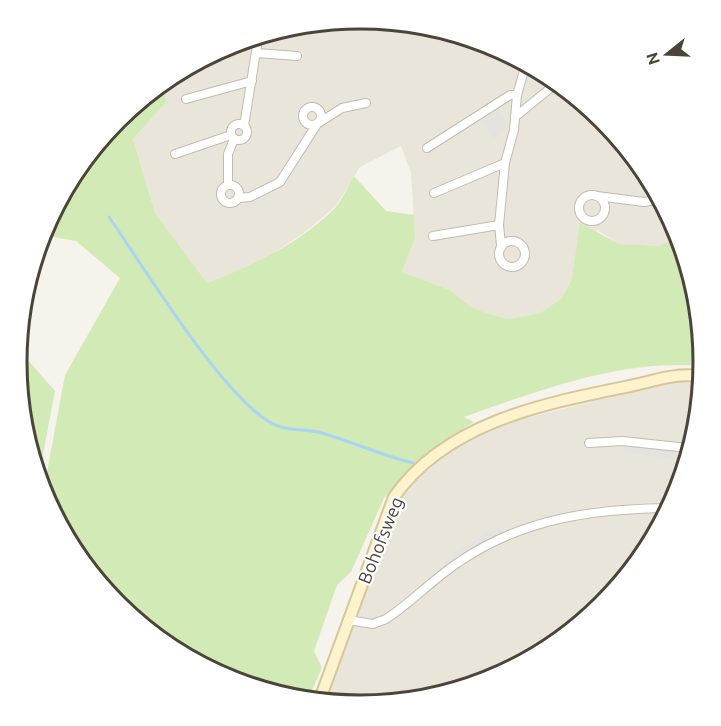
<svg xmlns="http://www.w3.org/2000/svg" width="721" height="726" font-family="Ubuntu,sans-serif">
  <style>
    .residential { fill: #eae5da }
    .green { fill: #d2eab5 }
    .parking { fill: #e5e3e0 }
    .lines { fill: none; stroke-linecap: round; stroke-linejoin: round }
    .stream { stroke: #a9d4f2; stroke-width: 3 }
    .street-casing { stroke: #c2bbae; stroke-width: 10 }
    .secondary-casing { stroke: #d6c79b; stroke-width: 14 }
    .street { stroke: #fff; stroke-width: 8 }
    .secondary { stroke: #fff3cd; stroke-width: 10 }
    .labels { text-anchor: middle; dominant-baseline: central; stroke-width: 4.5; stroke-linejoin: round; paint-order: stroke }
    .street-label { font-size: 18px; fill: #4b4439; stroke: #fff }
    .rim { fill: none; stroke: #4b4439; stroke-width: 3 }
  </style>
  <rect width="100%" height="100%" fill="#f6f3ec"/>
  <g class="residential">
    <path d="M361 19 492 45 604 120 679 236 659 246 619 244 597 230 575 267 572 279 561 299 540 313 508 319 486 313 470 306 450 290 402 272 415 238 411 173 401 146 360 167 336 206 305 232 260 262 207 283 155 213 133 139 167 101 162 90 229 45Z"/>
    <path d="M701 380 678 495 603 606 492 681 360 707 322 699 387 525 405 490 450 450 499 425 673 381Z"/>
  </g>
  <g class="green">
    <path d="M162 90 167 101 133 139 155 213 207 283C253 265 299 244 335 208 343 199 348 186 354 176L386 211 414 215 415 238 402 272 450 290 470 306 486 313 508 319 540 313 561 299 572 279 580 223 619 244 659 246 679 236 704 366C620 359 541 390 464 417L474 422 437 445 384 498 351 572 337 585 314 651 322 668 309 697 229 681 117 606 43 494 65 375 120 278 76 241 42 235 43 231 118 120Z"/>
    <path d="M19 350 55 391 39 476 17 363Z"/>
  </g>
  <g class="parking">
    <path d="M497 107 506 120 505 131 493 139 480 120Z"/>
    <path d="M623 444 687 453 685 461 622 451Z"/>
    <path d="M499 527 502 534 459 558 455 551Z"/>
  </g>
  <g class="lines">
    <path class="stream" d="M109 217C140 261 233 415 281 427 294 431 309 429 322 433 353 442 381 455 413 463"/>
    <defs>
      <g id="street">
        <path d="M257 53 297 56"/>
        <path d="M186 99 252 81"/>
        <circle cx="312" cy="116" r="9"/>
        <path d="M515 117 553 86"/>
        <circle cx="239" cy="132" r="8"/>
        <path d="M244 126 258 39"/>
        <path d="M427 148 510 95H517"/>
        <path d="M175 154 231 135"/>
        <path d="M228 185V154L234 139"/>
        <circle cx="230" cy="194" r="9"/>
        <path d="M434 193 505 163"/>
        <circle cx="592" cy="208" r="13"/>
        <path d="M597 196 644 202 657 200"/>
        <path d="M238 198 250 197 280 182 317 124 342 108 366 103"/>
        <path d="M433 236 499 225"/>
        <circle cx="512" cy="254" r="13"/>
        <path d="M501 245 499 225 505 163 514 130 517 95 525 67"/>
        <path d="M698 376 699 390"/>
        <path d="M589 443 622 441 688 448"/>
        <path d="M348 620 373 624 386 619C412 602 433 579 459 562 523 518 594 509 669 508"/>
        <path d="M527 657 539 650"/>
      </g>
      <path id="secondary" d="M320 699 394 497C446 423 542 404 625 387 657 381 669 373 702 376"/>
    </defs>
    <use href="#street" class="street-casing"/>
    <use href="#secondary" class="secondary-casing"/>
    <use href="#street" class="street"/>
    <use href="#secondary" class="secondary"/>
  </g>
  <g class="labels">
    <g class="street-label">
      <text transform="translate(380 540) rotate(-68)">Bohofsweg</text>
    </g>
  </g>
  <path d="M0 0H721V726H0ZM27 362a333 333 0 1 1 666 0a333 333 0 1 1-666 0Z" fill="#fff" fill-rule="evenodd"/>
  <path class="rim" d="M27 362a333 333 0 1 1 666 0a333 333 0 1 1-666 0Z"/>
  <g transform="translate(667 54) rotate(252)" stroke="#ffffff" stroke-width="4.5" paint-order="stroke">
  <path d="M0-4.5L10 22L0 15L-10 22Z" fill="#4b4439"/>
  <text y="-9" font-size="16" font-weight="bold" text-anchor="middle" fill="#4b4439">N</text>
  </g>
</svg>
